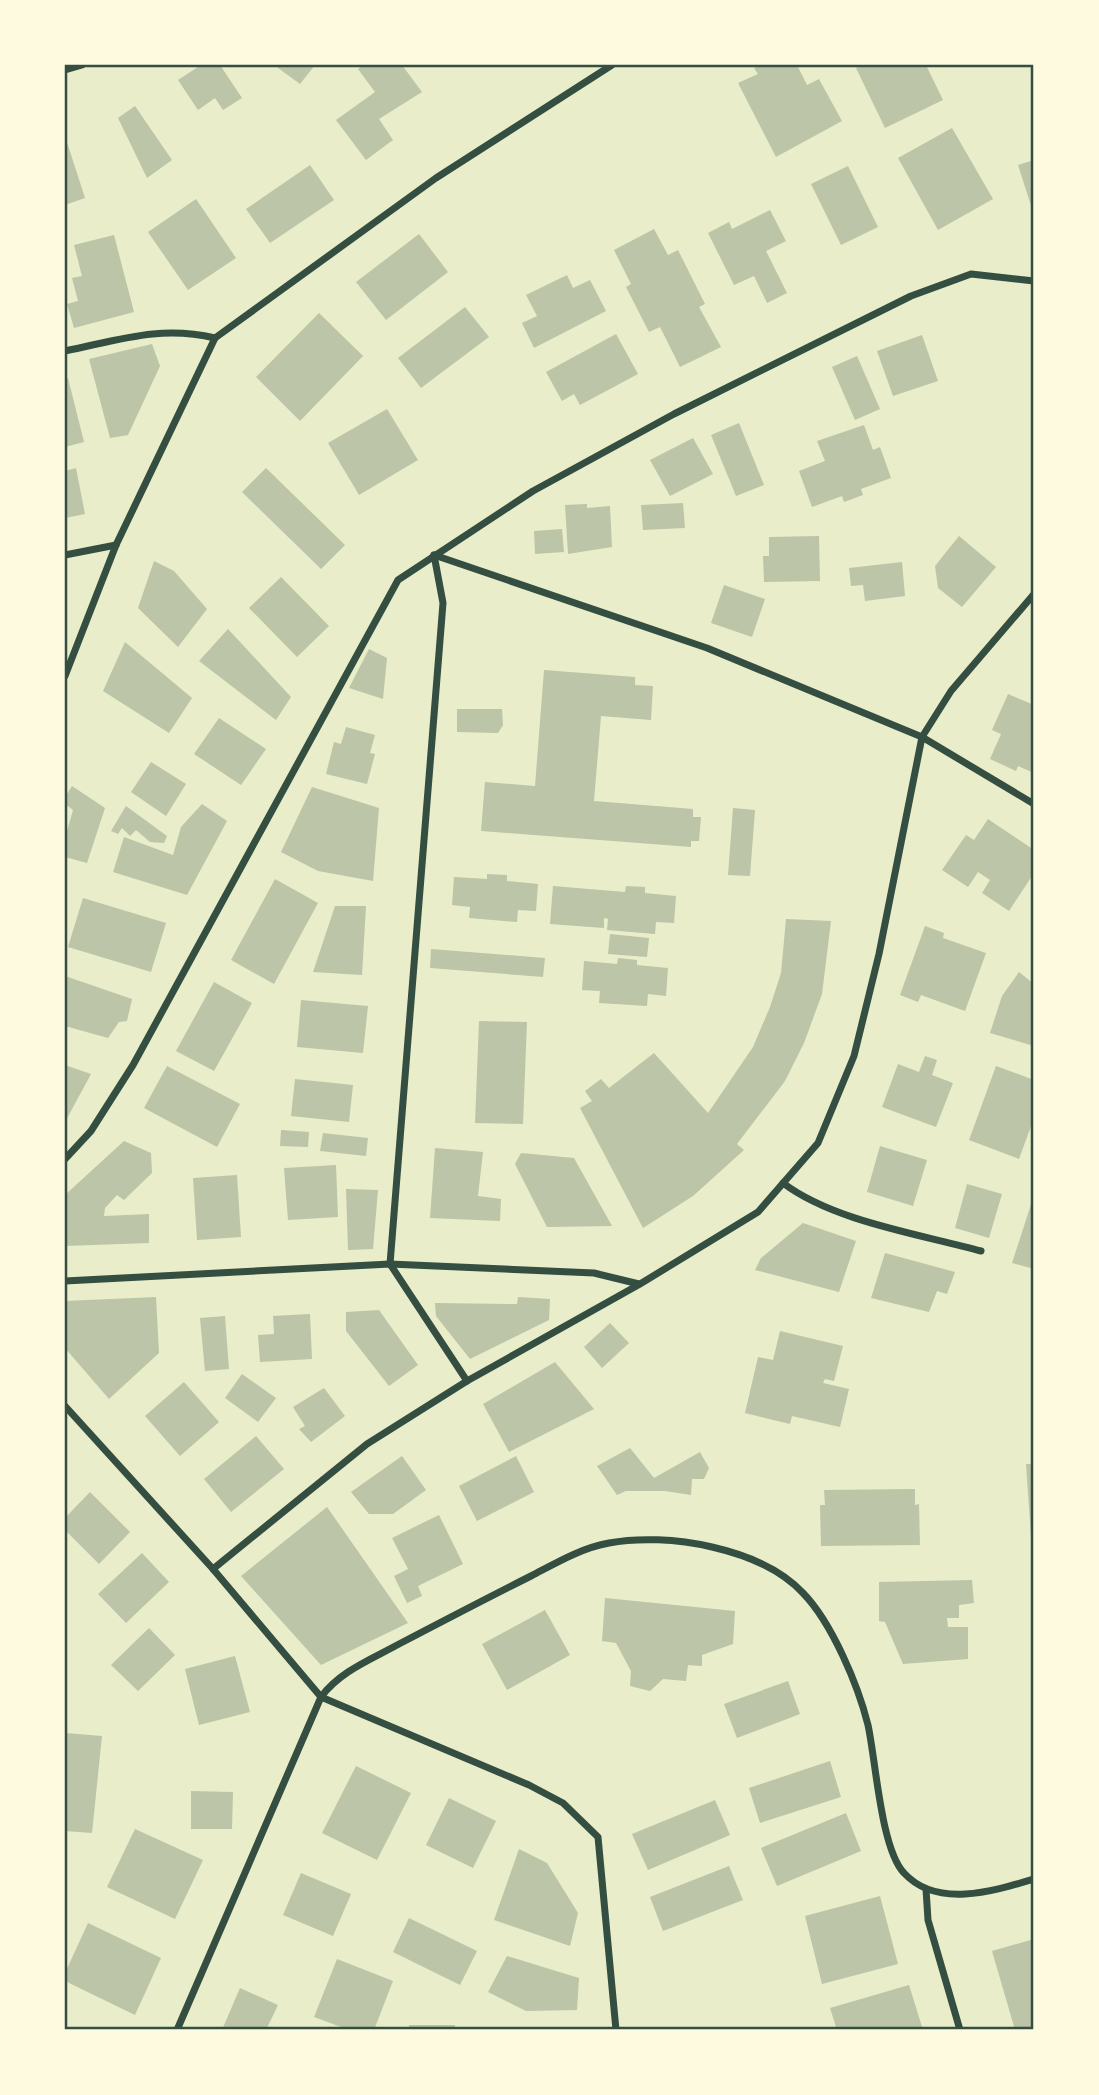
<svg xmlns="http://www.w3.org/2000/svg" width="1099" height="2095" font-family="'Golos Text',sans-serif">
  <style>
    .building { fill: #bcc5a7 }
    .lines { fill: none; stroke-linecap: round; stroke-linejoin: round }
    .minor { stroke: #344e41; stroke-width: 7 }
    .neatline { fill: none; stroke: #344e41; stroke-width: 2.5 }
  </style>
  <rect width="100%" height="100%" fill="#e9edc9"/>
  <g class="building">
    <path d="M201 65H220L242 98 223 110 215 98 198 110 178 80Z"/>
    <path d="M274 65H315L300 84Z"/>
    <path d="M363 65H402L422 92 379 119 393 140 366 160 336 120 375 92 358 69Z"/>
    <path d="M762 65H797L807 85 819 79 842 121 776 157 738 83 758 74 754 68Z"/>
    <path d="M864 65H926L943 100 885 128 856 68Z"/>
    <path d="M135 106 172 160 147 178 118 118Z"/>
    <path d="M952 128 993 199 938 230 898 158Z"/>
    <path d="M65 136 85 198 65 205Z"/>
    <path d="M1034 160V215L1018 165Z"/>
    <path d="M310 165 334 200 270 243 246 209Z"/>
    <path d="M848 166 878 227 841 245 811 184Z"/>
    <path d="M196 199 236 258 188 290 148 232Z"/>
    <path d="M770 210 786 241 766 251 787 293 767 303 754 276 734 285 708 233 729 222 732 229Z"/>
    <path d="M654 229 668 255 678 250 705 304 699 307 721 347 680 367 660 327 649 332 626 287 631 284 614 250Z"/>
    <path d="M419 234 448 272 386 320 356 282Z"/>
    <path d="M114 235 134 312 74 328 67 304 78 301 72 278 82 276 74 245Z"/>
    <path d="M567 275 573 288 590 280 606 311 534 348 522 323 537 316 526 295Z"/>
    <path d="M465 307 489 337 421 388 398 358Z"/>
    <path d="M319 313 363 356 300 421 256 377Z"/>
    <path d="M616 334 638 374 580 405 574 394 562 401 546 372Z"/>
    <path d="M922 335 938 381 893 396 877 351Z"/>
    <path d="M152 344 160 366 128 435 110 438 89 359Z"/>
    <path d="M857 356 880 409 855 420 832 367Z"/>
    <path d="M68 378 84 442 65 447V379Z"/>
    <path d="M387 409 418 460 359 495 328 443Z"/>
    <path d="M739 423 764 485 736 496 711 435Z"/>
    <path d="M864 425 873 450 880 447 891 478 861 489 863 495 844 502 842 496 812 507 799 471 825 461 817 441Z"/>
    <path d="M693 438 713 474 670 496 650 460Z"/>
    <path d="M76 468 85 514 65 518V471Z"/>
    <path d="M266 468 345 545 321 569 242 492Z"/>
    <path d="M683 503 685 528 643 530 641 505Z"/>
    <path d="M587 504V508L610 506 612 547 568 554 565 505Z"/>
    <path d="M562 529 564 552 535 554 534 531Z"/>
    <path d="M819 536 820 581 764 582 763 556H769V537Z"/>
    <path d="M959 536 996 567 962 607 938 588 935 566Z"/>
    <path d="M154 561 174 571 207 609 178 647 138 608Z"/>
    <path d="M902 562 905 596 865 601 863 585 851 586 849 568Z"/>
    <path d="M281 577 329 626 297 657 249 608Z"/>
    <path d="M724 585 765 599 752 637 711 623Z"/>
    <path d="M228 629 291 697 276 720 199 661Z"/>
    <path d="M125 642 192 698 169 733 103 691Z"/>
    <path d="M369 649 387 658 383 699 349 688Z"/>
    <path d="M544 670 635 677V685L653 686 651 720 601 716 594 801 693 809V817H701L699 841H691V847L481 831 485 782 535 786Z"/>
    <path d="M1008 694 1034 705V773L1018 766 1016 771 990 759 1001 734 992 730Z"/>
    <path d="M457 709H502L503 725 498 733 457 732Z"/>
    <path d="M219 718 266 749 241 785 194 754Z"/>
    <path d="M346 727 375 735 370 753 375 754 367 784 326 774 334 742 341 744Z"/>
    <path d="M151 762 186 784 166 816 131 792Z"/>
    <path d="M72 786 105 808 87 863 65 857V838L73 810 65 804V797Z"/>
    <path d="M312 787 379 808 373 881 318 871 281 852Z"/>
    <path d="M202 804 227 821 187 895 113 872 124 837 173 855 181 827Z"/>
    <path d="M126 806 167 836 164 843 150 842 136 830 130 836 122 828 118 834 111 831Z"/>
    <path d="M733 808 755 810 750 876 728 875Z"/>
    <path d="M988 819 1034 850V873L1009 911 982 893 990 880 978 872 968 887 942 870 966 835 974 840Z"/>
    <path d="M487 874 507 875V881L538 884 536 911 518 910 517 922 469 918 470 907 452 905 454 877 487 879Z"/>
    <path d="M275 879 318 903 274 984 231 960Z"/>
    <path d="M553 886 625 892 626 886 645 887V893L676 896 674 923 656 922 655 934 607 930 608 919 604 918V928L550 924Z"/>
    <path d="M83 898 166 923 151 972 68 947Z"/>
    <path d="M335 906H366L362 975 313 972Z"/>
    <path d="M786 919 831 921 822 994 804 1043 785 1081 737 1144 744 1150 693 1196 643 1228 580 1108 592 1101 585 1091 601 1079 609 1088 654 1053 708 1113 753 1047 770 1007 781 973Z"/>
    <path d="M925 926 944 933 943 938 986 953 965 1011 921 995 918 1002 900 995Z"/>
    <path d="M610 934 649 938 647 957 608 954Z"/>
    <path d="M431 949 545 958 543 977 430 968Z"/>
    <path d="M618 958 637 960V965L668 968 666 996 648 994 647 1006 599 1003 600 991 582 990 584 961 617 964Z"/>
    <path d="M1019 972 1034 984V1046L990 1033 1002 996Z"/>
    <path d="M65 976 132 999 127 1021 119 1022 108 1038 65 1026Z"/>
    <path d="M214 982 252 1003 214 1071 176 1051Z"/>
    <path d="M301 1000 368 1006 363 1053 297 1047Z"/>
    <path d="M479 1021 527 1022 523 1124 475 1123Z"/>
    <path d="M925 1056 937 1060 932 1075 953 1083 936 1127 882 1107 898 1064 919 1072Z"/>
    <path d="M65 1065 91 1074 65 1122Z"/>
    <path d="M167 1066 240 1104 217 1147 144 1108Z"/>
    <path d="M996 1066 1034 1080V1118L1019 1159 969 1140Z"/>
    <path d="M295 1079 353 1085 349 1122 291 1116Z"/>
    <path d="M281 1130 309 1132 308 1147 280 1146Z"/>
    <path d="M323 1133 368 1138 366 1156 320 1151Z"/>
    <path d="M124 1141 151 1153 152 1173 124 1200 117 1195 105 1208 104 1216 149 1214V1243L65 1246V1195Z"/>
    <path d="M880 1146 927 1160 913 1206 867 1192Z"/>
    <path d="M435 1148 483 1152 478 1196 501 1199 500 1221 430 1218Z"/>
    <path d="M521 1153 574 1158 612 1226 547 1227 515 1164Z"/>
    <path d="M336 1165 338 1217 288 1220 284 1168Z"/>
    <path d="M237 1175 241 1237 197 1240 193 1178Z"/>
    <path d="M967 1184 1002 1194 989 1238 955 1228Z"/>
    <path d="M346 1189 378 1190 373 1249 348 1250Z"/>
    <path d="M1034 1195V1269L1012 1263Z"/>
    <path d="M803 1223 856 1241 839 1292 755 1270 761 1258Z"/>
    <path d="M885 1253 955 1272 947 1294 937 1291 929 1312 871 1298Z"/>
    <path d="M156 1297 159 1353 109 1399 65 1348V1301Z"/>
    <path d="M518 1297 550 1299 549 1320 470 1359 436 1316 435 1303 517 1304Z"/>
    <path d="M379 1310 418 1365 389 1386 346 1331V1312Z"/>
    <path d="M310 1314 312 1359 260 1362 258 1335 274 1334 273 1316Z"/>
    <path d="M225 1316 229 1369 205 1371 200 1318Z"/>
    <path d="M610 1323 629 1343 602 1368 584 1347Z"/>
    <path d="M780 1331 843 1346 834 1381 825 1379 823 1383 849 1389 840 1427 792 1416 790 1424 745 1413 758 1357 773 1360Z"/>
    <path d="M555 1362 594 1409 509 1452 483 1404Z"/>
    <path d="M242 1374 276 1398 258 1422 225 1398Z"/>
    <path d="M184 1382 219 1422 180 1456 145 1416Z"/>
    <path d="M324 1388 345 1416 311 1442 299 1429 305 1426 293 1407Z"/>
    <path d="M256 1436 284 1469 231 1512 204 1479Z"/>
    <path d="M630 1448 654 1478 700 1452 709 1468 704 1479H692L691 1495 665 1491H626L617 1495 597 1466Z"/>
    <path d="M402 1456 426 1490 393 1514H369L351 1492Z"/>
    <path d="M516 1456 534 1492 477 1521 459 1486Z"/>
    <path d="M1026 1464H1034V1535L1031 1536Z"/>
    <path d="M915 1489V1505L919 1504 920 1545 821 1546 820 1505H825L824 1490Z"/>
    <path d="M90 1492 130 1532 99 1564 65 1530V1518Z"/>
    <path d="M327 1507 408 1623 321 1665 241 1576Z"/>
    <path d="M439 1515 463 1564 418 1586 422 1596 407 1603 394 1576 408 1569 392 1538Z"/>
    <path d="M142 1553 169 1582 126 1623 98 1594Z"/>
    <path d="M972 1580 974 1603 959 1605V1618H947L948 1627H968V1659L903 1664 885 1622 879 1621V1582Z"/>
    <path d="M605 1598 735 1611 733 1644 702 1655V1666L688 1665 686 1681 663 1679 650 1691 630 1686 631 1671 616 1643 602 1641Z"/>
    <path d="M545 1610 570 1655 507 1690 482 1644Z"/>
    <path d="M149 1628 175 1655 138 1691 111 1665Z"/>
    <path d="M235 1656 250 1712 199 1725 185 1669Z"/>
    <path d="M788 1681 800 1714 737 1738 724 1704Z"/>
    <path d="M65 1733 102 1736 92 1833 65 1831Z"/>
    <path d="M830 1761 841 1797 760 1823 749 1788Z"/>
    <path d="M356 1766 411 1793 377 1860 322 1833Z"/>
    <path d="M191 1791 233 1792 232 1829H191Z"/>
    <path d="M449 1798 496 1821 473 1868 426 1845Z"/>
    <path d="M715 1800 730 1835 648 1870 632 1834Z"/>
    <path d="M846 1813 861 1851 777 1886 761 1848Z"/>
    <path d="M135 1829 203 1860 175 1919 107 1887Z"/>
    <path d="M519 1849 547 1863 578 1913 570 1946 494 1920Z"/>
    <path d="M729 1866 743 1900 663 1931 650 1897Z"/>
    <path d="M301 1873 351 1894 333 1936 283 1915Z"/>
    <path d="M880 1896 898 1964 822 1984 805 1916Z"/>
    <path d="M409 1918 477 1951 460 1985 393 1952Z"/>
    <path d="M88 1923 161 1958 135 2015 65 1981V1973Z"/>
    <path d="M1034 1939V2030H1015L992 1951Z"/>
    <path d="M507 1956 579 1978 577 2010 526 2011 488 1992Z"/>
    <path d="M337 1959 393 1981 374 2030H349L314 2017Z"/>
    <path d="M909 1985 923 2030H837L830 2008Z"/>
    <path d="M240 1988 278 2005 266 2030H222Z"/>
    <rect x="409" y="2025" width="46" height="5"/>
  </g>
  <g class="lines">
    <g class="minor">
      <path d="M65 70 82 65"/>
      <path d="M65 351C119 340 160 325 215 338L436 178 612 65"/>
      <path d="M65 555 116 545"/>
      <path d="M434 555 707 648 922 737 1034 804"/>
      <path d="M65 676 116 545 215 338"/>
      <path d="M65 1159 91 1131 133 1065 398 580 533 491 674 414 911 296 971 274 1034 281"/>
      <path d="M783 1183C833 1221 919 1234 981 1251"/>
      <path d="M390 1264 443 603 434 555"/>
      <path d="M390 1264 467 1381"/>
      <path d="M65 1281 390 1264 594 1273 639 1284"/>
      <path d="M65 1406 213 1569 321 1697 529 1785 563 1803 598 1837 616 2030"/>
      <path d="M213 1569 367 1444 467 1381 640 1284 758 1212 818 1143 854 1056 879 954 922 737 951 691 1034 594"/>
      <path d="M926 1889 928 1920 960 2030"/>
      <path d="M177 2030 321 1697C340 1671 372 1659 399 1644 443 1621 487 1598 531 1576 556 1563 581 1548 609 1543 667 1532 761 1548 803 1593 832 1623 858 1685 868 1725 876 1762 881 1849 904 1873 937 1909 994 1891 1034 1879"/>
    </g>
  </g>
  <rect width="1099" height="2095" fill="none" stroke="#fefae0" stroke-width="133"/>
  <rect x="66" y="66" width="966" height="1962" class="neatline"/>
</svg>
